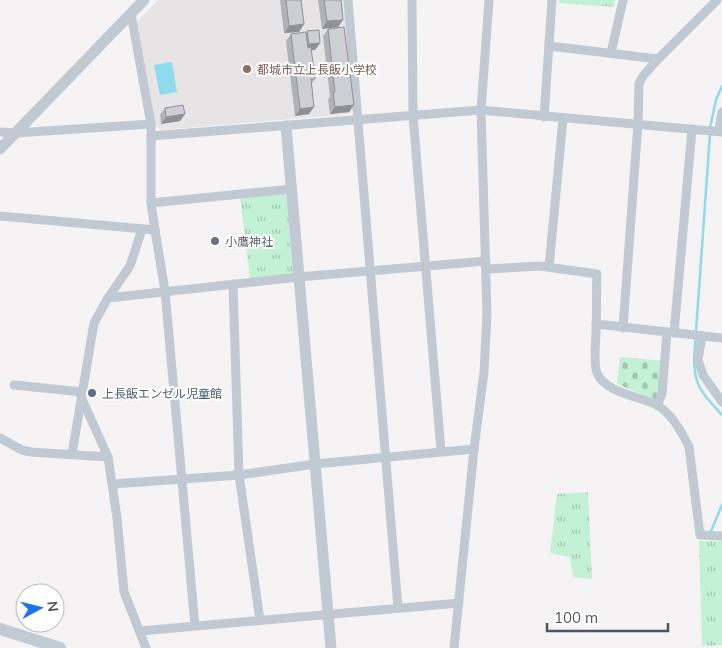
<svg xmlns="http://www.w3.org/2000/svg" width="722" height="648" font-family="Mulish,'Noto Sans JP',sans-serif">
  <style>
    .education { fill: #e6e4e5 }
    .cemetery { fill: url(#cemetery-stones) }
    .park { fill: url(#park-tufts) }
    .water { fill: #90daee }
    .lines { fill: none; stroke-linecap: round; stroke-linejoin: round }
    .stream { stroke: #90daee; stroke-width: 2.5 }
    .minor { stroke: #c1cad2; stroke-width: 9 }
    .tertiary { stroke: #c1cad2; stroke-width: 11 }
    .secondary { stroke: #c1cbd6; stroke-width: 12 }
    .wall { fill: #b0b2b7 }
    .shaded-wall { fill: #909195 }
    .building { fill: #cdcfd5; stroke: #909195 }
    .education-dot { fill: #8d6e63; stroke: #fff; stroke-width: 2 }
    .worship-dot { fill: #6b7280; stroke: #fff; stroke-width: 2 }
    .service-dot { fill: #5c6f8a; stroke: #fff; stroke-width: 2 }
    .labels { text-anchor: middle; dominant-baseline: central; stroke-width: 4; stroke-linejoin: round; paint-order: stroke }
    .education-label { font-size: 12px; fill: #785e54; stroke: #fff; text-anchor: start }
    .worship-label { font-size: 12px; fill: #5b616d; stroke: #fff; text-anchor: start }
    .service-label { font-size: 12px; fill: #4e5e75; stroke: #fff; text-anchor: start }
  </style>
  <defs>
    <pattern id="cemetery-stones" width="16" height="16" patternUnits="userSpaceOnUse" patternTransform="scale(1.25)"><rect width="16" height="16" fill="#c3f1d5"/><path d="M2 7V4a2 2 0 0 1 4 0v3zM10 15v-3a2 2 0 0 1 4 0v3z" fill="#a0c6b0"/></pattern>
    <pattern id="park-tufts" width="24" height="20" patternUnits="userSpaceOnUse" patternTransform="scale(1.25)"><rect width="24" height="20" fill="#c3f1d5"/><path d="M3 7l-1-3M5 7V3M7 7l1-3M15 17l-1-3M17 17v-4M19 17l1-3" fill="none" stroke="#a0c6b0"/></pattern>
  </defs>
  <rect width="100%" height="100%" fill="#f5f3f3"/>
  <path class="education" d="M158 0H345L352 112 349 114 161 130 155 125 137 25 139 20Z"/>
  <path class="cemetery" d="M620 357 663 361 656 400 617 384Z"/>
  <g class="park">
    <path d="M559 0H615L614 7 559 3Z"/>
    <path d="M282 193 287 196 293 272 291 275 250 279 240 197Z"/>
    <path d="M588 492 592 579 573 577 570 557 550 553 557 494Z"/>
    <path d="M699 541H722V645L702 646Z"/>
  </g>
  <path class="water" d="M172 62 177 92 160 95 154 65Z"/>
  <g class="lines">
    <g class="stream">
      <path d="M710 128 716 100 722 86"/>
      <path d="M710 134 694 360C695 390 704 394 722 415"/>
      <path d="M711 531 722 505"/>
    </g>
    <g class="minor">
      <path d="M348 0 398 608"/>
      <path d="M412 0 413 116 441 451"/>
      <path d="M549 46 658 59"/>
      <path d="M611 53 623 0"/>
      <path d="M544 117 552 0"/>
      <path d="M719 131 722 112"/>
      <path d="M0 132 16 133 151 124"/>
      <path d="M151 136 481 110 722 132"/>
      <path d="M151 203 292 189"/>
      <path d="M0 216 155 230 151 203V124L131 14"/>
      <path d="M155 230 165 291 195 626"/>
      <path d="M549 267 563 119"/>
      <path d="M486 269 540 266 597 274C596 293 597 312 596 331 596 342 593 363 597 373 604 392 641 397 657 405 672 414 682 432 689 447L700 535 722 536"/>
      <path d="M233 284 239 475 260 620"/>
      <path d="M108 298 299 277 486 261"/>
      <path d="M596 324 722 338"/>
      <path d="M623 328 638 123 639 84 643 76 658 59 717 0"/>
      <path d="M674 333 692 129"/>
      <path d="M702 336 698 360 703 375 722 402"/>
      <path d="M14 385 82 392"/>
      <path d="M81 397 108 457 117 518 124 592 146 648"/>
      <path d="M657 405 662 394 667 332"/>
      <path d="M0 438 22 450 31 452 108 457"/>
      <path d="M72 454 94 323 108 298 130 266 142 229"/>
      <path d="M113 484 239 475 315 464 474 449"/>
      <path d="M140 631 459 603"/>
      <path d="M454 648 474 449 484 372 487 314 481 110 489 0"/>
    </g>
    <g class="tertiary">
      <path d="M286 126 331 648"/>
      <path d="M0 149 144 0"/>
    </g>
    <path class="secondary" d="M0 629 60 648"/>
  </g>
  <g class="wall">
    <path d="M280 0H301L304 24 299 32 284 33Z"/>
    <path d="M318 0H341L343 20 338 27 322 29Z"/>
    <path d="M328 29 349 112 330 114 328 99 330 97 323 36Z"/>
    <path d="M307 31 320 43 315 50H311L315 79 312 83 309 114 295 116 286 41 291 34H306Z"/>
    <path d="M165 108 180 121 161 124 160 115Z"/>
  </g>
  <g class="shaded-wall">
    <path d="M343 20 338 27 322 29 327 21Z"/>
    <path d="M304 24 299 32 284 33 289 26Z"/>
    <path d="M320 43 315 50 304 51 309 44Z"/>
    <path d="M354 105 349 112 330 114 335 107Z"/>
    <path d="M314 107 309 114 295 116 300 109Z"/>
    <path d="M185 114 180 121 161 124 166 117Z"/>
  </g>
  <g class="building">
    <path d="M286 0H301L304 24 289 26Z"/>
    <path d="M324 0H341L343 20 327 21Z"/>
    <path d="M344 27 354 105 335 107 333 92H335L328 29Z"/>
    <path d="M319 30 320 43 309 44 307 31Z"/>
    <path d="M306 32 308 48 311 47 315 79H311L314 107 300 109 291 34Z"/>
    <path d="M183 105 185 114 166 117 165 108Z"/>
  </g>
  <circle class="education-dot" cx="247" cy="69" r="5"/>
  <circle class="worship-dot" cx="215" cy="241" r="5"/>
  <circle class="service-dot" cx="92" cy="393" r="5"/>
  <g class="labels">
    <g class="education-label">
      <text x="257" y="69">都城市立上長飯小学校</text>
    </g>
    <g class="worship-label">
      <text x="225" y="241">小鷹神社</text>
    </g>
    <g class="service-label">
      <text x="102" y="393">上長飯エンゼル児童館</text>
    </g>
  </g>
  <g transform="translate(40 608) rotate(83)"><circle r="24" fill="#ffffff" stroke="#b7bbc0"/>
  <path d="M0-4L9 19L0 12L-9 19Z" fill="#1a73e8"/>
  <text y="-8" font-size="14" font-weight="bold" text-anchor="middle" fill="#4a5661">N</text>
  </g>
  <path d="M547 623v8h121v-8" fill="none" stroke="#4a5661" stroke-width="2.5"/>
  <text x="554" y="623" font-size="15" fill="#4a5661" stroke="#ffffff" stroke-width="4" paint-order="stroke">100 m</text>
</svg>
